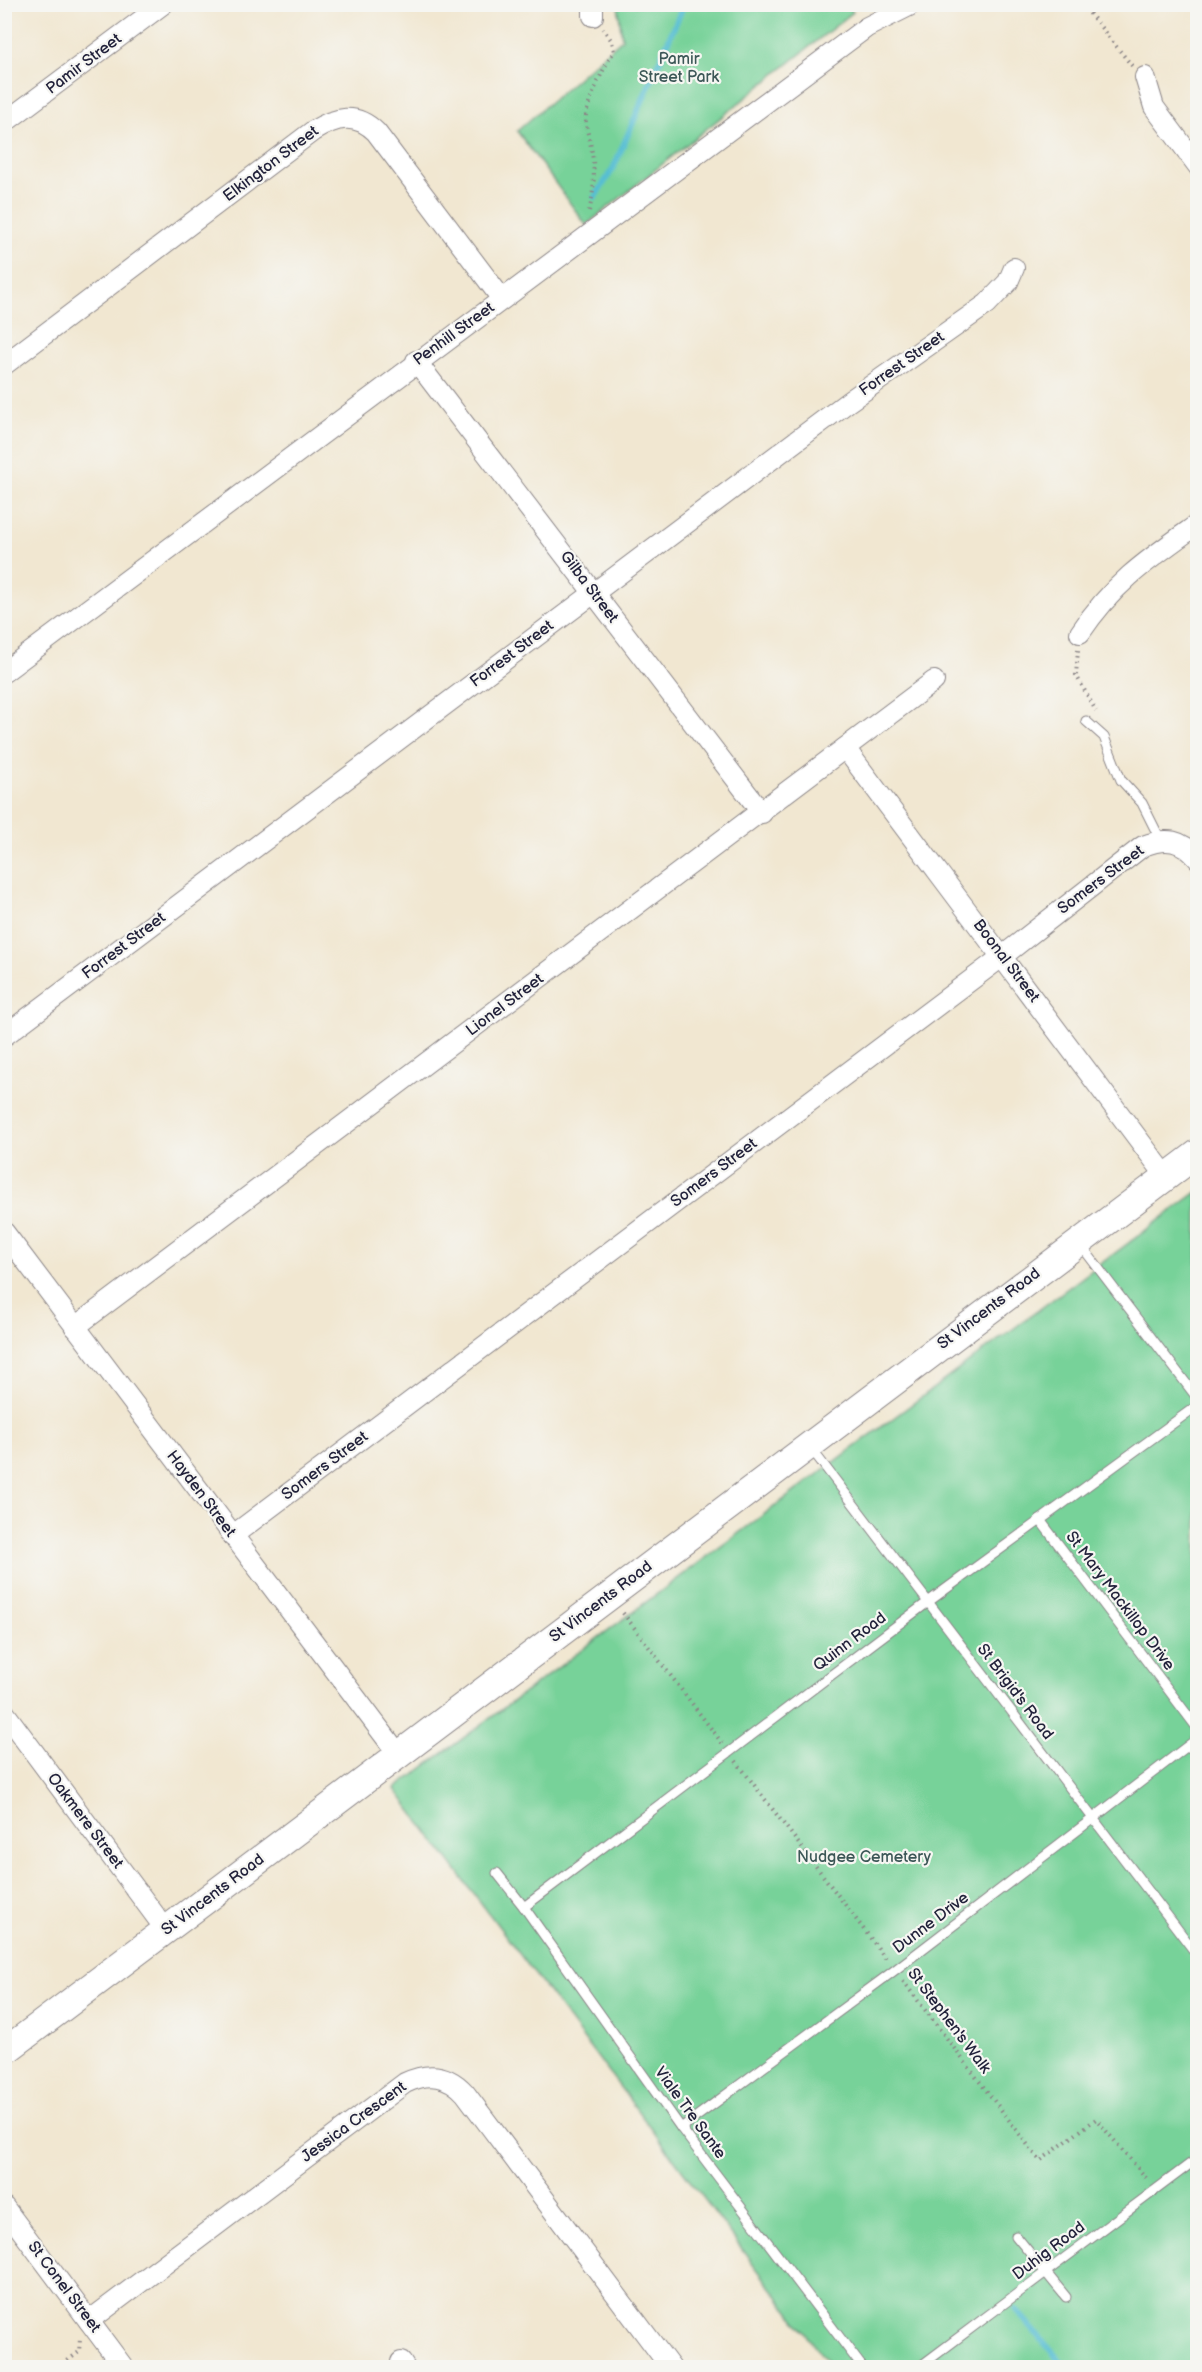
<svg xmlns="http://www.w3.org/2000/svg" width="1202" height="2372" font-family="'Balsamiq Sans',sans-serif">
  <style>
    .green { fill: #77d299; stroke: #4c7a6a; stroke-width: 1.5 }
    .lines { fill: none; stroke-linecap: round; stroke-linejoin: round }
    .stream { stroke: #56bed3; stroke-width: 6 }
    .lane-casing { stroke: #8a8486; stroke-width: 11 }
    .street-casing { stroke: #8a8486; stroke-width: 22 }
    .secondary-casing { stroke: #8a8486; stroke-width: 29 }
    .path { stroke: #8a8486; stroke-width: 4; stroke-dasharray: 1.5 4.5; stroke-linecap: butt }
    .lane { stroke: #fff; stroke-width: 9 }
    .street { stroke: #fff; stroke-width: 20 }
    .secondary { stroke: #fff; stroke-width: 27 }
    .labels { text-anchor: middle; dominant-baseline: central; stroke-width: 4.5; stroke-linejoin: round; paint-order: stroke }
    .park-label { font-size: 16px; fill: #3c5757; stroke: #f6f6f2 }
    .street-label { font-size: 16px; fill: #22223b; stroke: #f6f6f2 }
  </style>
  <rect width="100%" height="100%" fill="#f6f6f2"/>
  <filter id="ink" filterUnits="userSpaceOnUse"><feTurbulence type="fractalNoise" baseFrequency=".0167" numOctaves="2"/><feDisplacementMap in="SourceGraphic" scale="12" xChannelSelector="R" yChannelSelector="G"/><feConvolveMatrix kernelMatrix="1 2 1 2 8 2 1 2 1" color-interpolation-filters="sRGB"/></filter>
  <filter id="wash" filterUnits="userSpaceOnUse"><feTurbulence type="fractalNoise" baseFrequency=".008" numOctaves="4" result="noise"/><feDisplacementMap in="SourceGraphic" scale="24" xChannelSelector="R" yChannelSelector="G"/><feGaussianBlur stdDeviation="1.35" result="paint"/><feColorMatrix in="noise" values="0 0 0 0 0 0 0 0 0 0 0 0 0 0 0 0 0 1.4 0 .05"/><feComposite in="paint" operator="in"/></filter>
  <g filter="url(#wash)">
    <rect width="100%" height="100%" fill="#f1e7d1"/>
    <g class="green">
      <path d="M848 5 853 12 586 225 517 131 622 39 618 5Z"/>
      <path d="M1197 1192V2367H831L395 1789Z"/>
    </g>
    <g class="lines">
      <g class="stream">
        <path d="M595 197 613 169 684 4"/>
        <path d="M1016 2310 1066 2368"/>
      </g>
    </g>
  </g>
  <g filter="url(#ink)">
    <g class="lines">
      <defs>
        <g id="lane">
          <path d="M1086 721 1104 737 1121 780 1142 803 1160 839"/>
          <path d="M1080 1244 1198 1399"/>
          <path d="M810 1447 1198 1956"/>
          <path d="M1040 1520 1198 1729"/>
          <path d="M497 1873 524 1907 681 2128 863 2368"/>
          <path d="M524 1907 928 1602 1198 1405"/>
          <path d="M681 2128 895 1970 1198 1738"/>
          <path d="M1016 2236 1066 2297"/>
          <path d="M918 2368 1198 2158"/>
        </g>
        <g id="street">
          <path d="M593 16V4"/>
          <path d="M1145 77 1154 107 1198 166"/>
          <path d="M4 123 163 4"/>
          <path d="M416 361 762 813"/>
          <path d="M4 365 313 131C336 117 356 112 376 132L502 299"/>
          <path d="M1080 633C1114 582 1149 559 1198 524"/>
          <path d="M4 672 867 27 909 6"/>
          <path d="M845 748 1166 1176"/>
          <path d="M4 1036 848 402 987 304 1008 282 1014 268"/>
          <path d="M4 1232 399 1755"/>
          <path d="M75 1327 934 681"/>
          <path d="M232 1536 995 962 1143 846C1166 837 1182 839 1198 859"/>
          <path d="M4 1712 166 1930"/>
          <path d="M4 2207 124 2368"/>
          <path d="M89 2321 405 2083C428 2072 448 2074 465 2093L671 2368"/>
          <path d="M401 2362 405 2368"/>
        </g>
        <path id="secondary" d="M4 2052 1198 1153"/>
      </defs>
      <use href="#lane" class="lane-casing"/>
      <use href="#street" class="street-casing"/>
      <use href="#secondary" class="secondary-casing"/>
      <g class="path">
        <path d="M1082 4 1133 67"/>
        <path d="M589 211C595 189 595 169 591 147 589 137 585 125 586 115 588 102 606 61 614 52L612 41 603 29"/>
        <path d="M1078 650 1076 675 1096 711"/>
        <path d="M623 1613 722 1743"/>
        <path d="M736 1761 887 1960"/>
        <path d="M903 1981 1040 2161 1096 2119 1148 2180"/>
        <path d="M58 2368 79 2352 80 2339"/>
      </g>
      <use href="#lane" class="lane"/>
      <use href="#street" class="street"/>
      <use href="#secondary" class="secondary"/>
    </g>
  </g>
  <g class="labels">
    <g class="park-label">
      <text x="679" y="59">Pamir<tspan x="679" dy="18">Street Park</tspan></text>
      <text x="864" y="1857">Nudgee Cemetery</text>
    </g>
    <g class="street-label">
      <text transform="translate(84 64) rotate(-37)">Pamir Street</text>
      <text transform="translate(271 164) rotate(-37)">Elkington Street</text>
      <text transform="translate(454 334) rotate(-36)">Penhill Street</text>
      <text transform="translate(902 364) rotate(-35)">Forrest Street</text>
      <text transform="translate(589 587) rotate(53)">Gilba Street</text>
      <text transform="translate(512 654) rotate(-37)">Forrest Street</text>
      <text transform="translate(1101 880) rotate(-37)">Somers Street</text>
      <text transform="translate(124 946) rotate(-37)">Forrest Street</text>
      <text transform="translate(1006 961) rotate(53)">Boonal Street</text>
      <text transform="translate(505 1005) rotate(-37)">Lionel Street</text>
      <text transform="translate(714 1173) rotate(-37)">Somers Street</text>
      <text transform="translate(989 1309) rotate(-37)">St Vincents Road</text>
      <text transform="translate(325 1466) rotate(-37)">Somers Street</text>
      <text transform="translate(201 1494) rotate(53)">Hayden Street</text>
      <text transform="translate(1120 1601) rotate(53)">St Mary Mackillop Drive</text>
      <text transform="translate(601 1602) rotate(-37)">St Vincents Road</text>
      <text transform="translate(850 1642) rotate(-37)">Quinn Road</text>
      <text transform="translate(1015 1692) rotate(53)">St Brigid's Road</text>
      <text transform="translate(85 1821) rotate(53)">Oakmere Street</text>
      <text transform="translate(213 1895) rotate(-37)">St Vincents Road</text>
      <text transform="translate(931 1923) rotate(-37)">Dunne Drive</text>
      <text transform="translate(949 2021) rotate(53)">St Stephen's Walk</text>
      <text transform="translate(690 2113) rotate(54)">Viale Tre Sante</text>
      <text transform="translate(354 2122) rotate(-36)">Jessica Crescent</text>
      <text transform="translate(1049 2251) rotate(-37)">Duhig Road</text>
      <text transform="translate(64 2287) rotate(53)">St Conel Street</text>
    </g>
  </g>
  <rect width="1202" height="2372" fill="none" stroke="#f6f6f2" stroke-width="24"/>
</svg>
